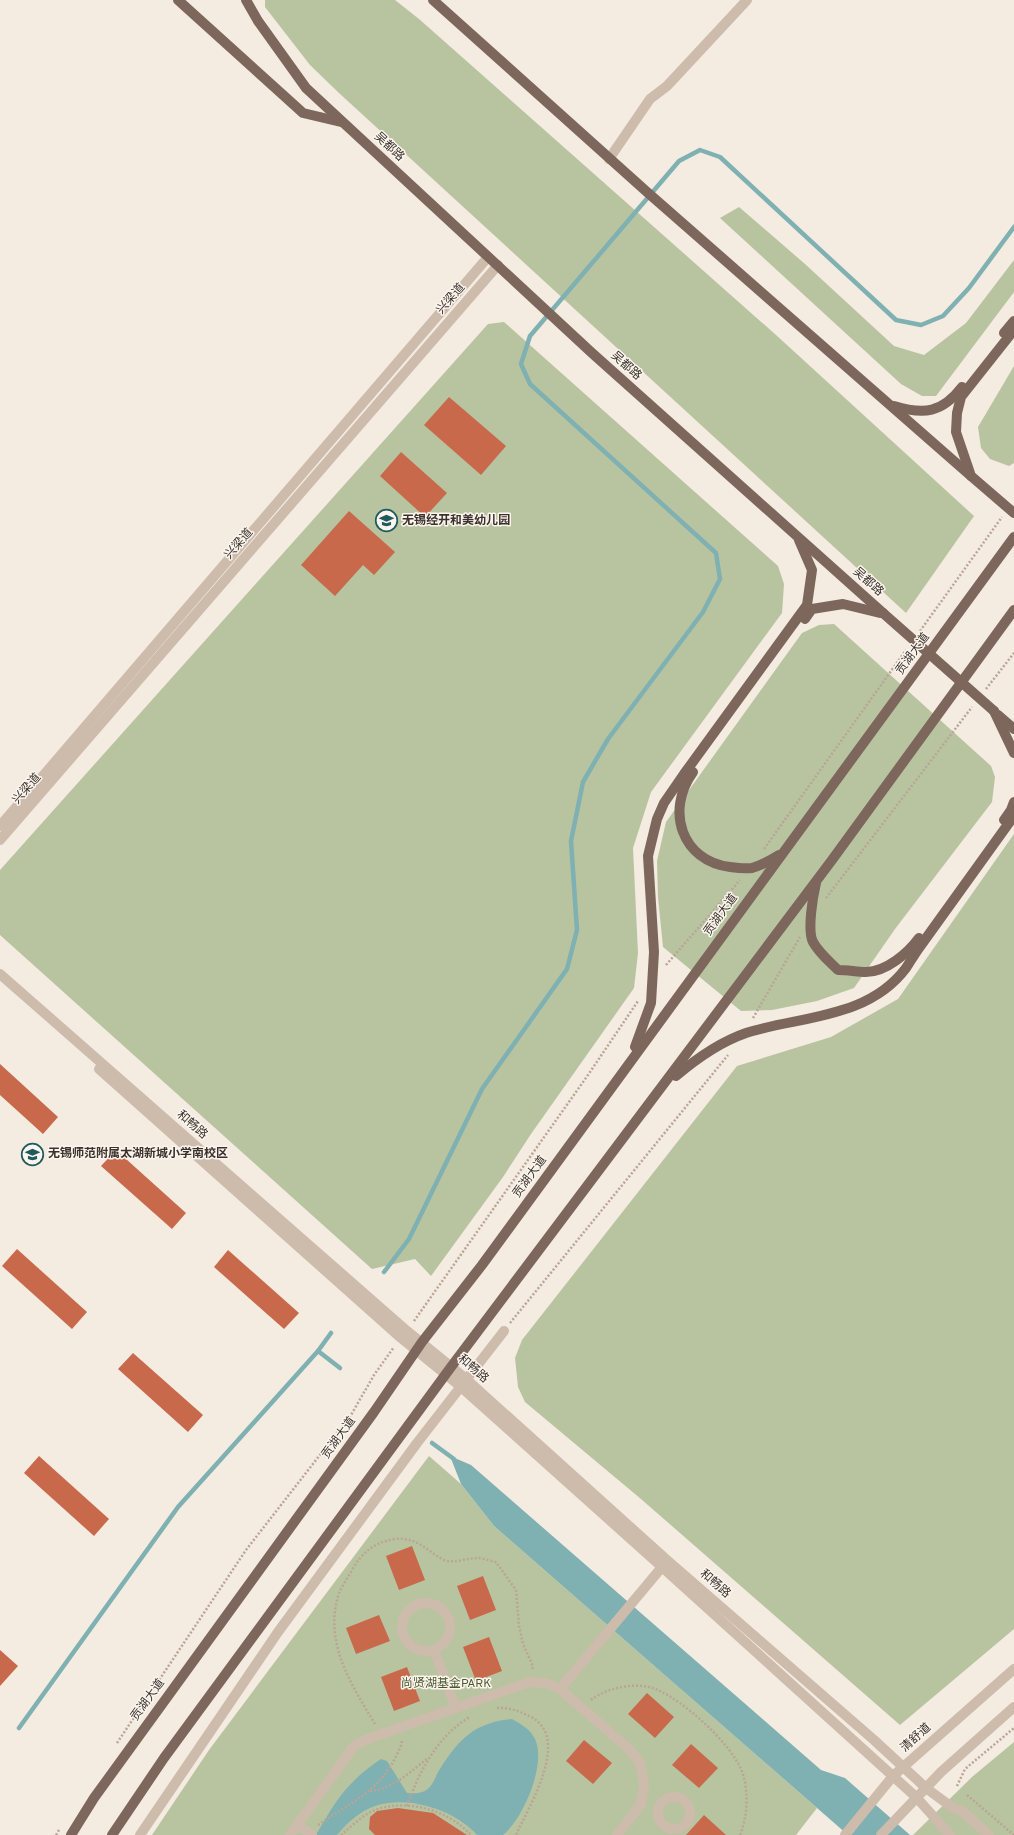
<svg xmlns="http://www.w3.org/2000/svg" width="1014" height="1835" font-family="Overpass,'Noto Sans SC',sans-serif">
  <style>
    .green { fill: #b8c4a0 }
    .water { fill: #7fb0b2 }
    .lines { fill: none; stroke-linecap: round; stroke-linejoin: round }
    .stream { stroke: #7fb0b2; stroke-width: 4.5 }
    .building { fill: #c8694b }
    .path { stroke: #b9a596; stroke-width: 2.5; stroke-dasharray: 2 2; stroke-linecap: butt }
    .minor { stroke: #cdbbac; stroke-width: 10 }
    .major { stroke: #7d675c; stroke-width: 10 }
    .major-bridge { stroke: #7d675c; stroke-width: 10 }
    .labels { text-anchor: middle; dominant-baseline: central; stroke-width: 3; stroke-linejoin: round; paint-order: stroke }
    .street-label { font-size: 12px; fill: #3b302b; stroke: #fbf5ee }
    .poi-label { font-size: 12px; font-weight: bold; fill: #3b302b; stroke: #fbf5ee; text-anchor: start }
    .park-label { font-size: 12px; fill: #4a5a2e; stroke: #fbf5ee }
  </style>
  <rect width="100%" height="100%" fill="#f4ebe1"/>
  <g class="green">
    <path d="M265 0H395L419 19 776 335 974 516 906 613 339 93 310 65 265 7Z"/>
    <path d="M739 207 805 264 894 346 924 355 966 323 1014 260V292L936 396H922L901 384 720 218Z"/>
    <path d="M504 322 778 566 784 584 782 613 651 792 633 848 638 953 634 988 531 1134 503 1177 431 1276 415 1259 372 1269 0 935V870L488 324Z"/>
    <path d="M1014 366V463L1009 466 990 459 981 448 978 427Z"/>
    <path d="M834 624 991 766 995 777 992 802 895 929 854 988 817 1001 772 1010 741 1011 663 947 658 897 657 861 666 822 802 633 819 625Z"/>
    <path d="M1014 834V1629L900 1725 641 1499 525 1402 518 1387 515 1358 522 1340 737 1066 831 1037 898 999Z"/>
    <path d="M429 1456 461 1484 494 1526 817 1808 796 1835H152L209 1750Z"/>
    <path d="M1014 1742V1835H913L972 1777Z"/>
  </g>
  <g class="water">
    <path d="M450 1456 471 1465 821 1770 845 1778 910 1835H848L494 1526 461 1484Z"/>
    <path d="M512 1719C521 1724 530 1729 535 1739 547 1764 523 1819 503 1835H477C455 1810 408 1795 375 1806 360 1811 347 1823 337 1835H316C336 1800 347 1782 381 1759L387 1761 407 1793C411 1793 417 1794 422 1792 430 1790 434 1781 437 1774 456 1742 473 1722 512 1719Z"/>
  </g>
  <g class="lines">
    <g class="stream">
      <path d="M384 1272 409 1239 482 1089 567 969 577 930 571 841 583 782 608 739 703 612 720 579 716 553 530 384 521 364 530 336 679 161 700 150 720 157 896 320 921 325 943 316 969 288 1014 227"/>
      <path d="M318 1351 340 1368"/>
      <path d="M432 1443 454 1459"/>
      <path d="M19 1728 178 1507 318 1351 331 1333"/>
    </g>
  </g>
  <g class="building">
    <path d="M449 397 506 446 481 475 424 425Z"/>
    <path d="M401 452 447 493 425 517 380 476Z"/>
    <path d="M349 511 395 552 374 575 363 565 335 596 301 565Z"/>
    <path d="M0 1064 58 1117 43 1134 0 1095Z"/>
    <path d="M116 1150 186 1213 172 1229 101 1166Z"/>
    <path d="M17 1249 87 1312 72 1329 2 1266Z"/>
    <path d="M228 1250 299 1313 284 1329 214 1267Z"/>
    <path d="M133 1353 203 1415 188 1432 118 1369Z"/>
    <path d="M39 1456 109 1519 94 1536 24 1473Z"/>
    <path d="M412 1546 425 1580 399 1590 386 1556Z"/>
    <path d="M483 1576 496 1610 470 1620 457 1586Z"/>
    <path d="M379 1615 390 1641 356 1654 346 1628Z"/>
    <path d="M489 1637 502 1671 476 1681 463 1647Z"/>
    <path d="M0 1650 18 1666 0 1686Z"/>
    <path d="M407 1667 420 1701 394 1711 381 1677Z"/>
    <path d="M647 1693 674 1717 655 1738 628 1714Z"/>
    <path d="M584 1740 612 1763 593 1784 566 1761Z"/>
    <path d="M691 1744 718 1768 699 1788 672 1765Z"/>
    <path d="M398 1808 433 1813 467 1835H375L369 1829 370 1817 377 1811Z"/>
    <path d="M704 1815 726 1835H686Z"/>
  </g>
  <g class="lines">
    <g class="path">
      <path d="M920 631 1002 517"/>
      <path d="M986 689 1014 653"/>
      <path d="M764 849 906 650"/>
      <path d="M826 898 972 707"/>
      <path d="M666 965 740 880"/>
      <path d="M753 1018 800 937"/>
      <path d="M414 1321 588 1075 638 1001"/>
      <path d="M510 1323 728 1055"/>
      <path d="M591 1700C607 1687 639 1681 658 1690 686 1703 728 1741 741 1769 749 1787 748 1817 740 1835"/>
      <path d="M497 1708C508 1707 519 1711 529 1716 573 1736 529 1806 516 1835"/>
      <path d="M375 1724C351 1684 323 1642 339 1593 342 1586 347 1579 351 1572 361 1553 374 1542 395 1539 419 1537 426 1551 444 1560 454 1564 467 1558 478 1558 483 1558 490 1561 496 1562L516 1590 519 1626 523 1644 533 1666 532 1670"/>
      <path d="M117 1743 246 1550 351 1415 374 1375 394 1347"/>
      <path d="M957 1786 965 1769 1014 1728"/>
      <path d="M370 1791C392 1790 411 1771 428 1758"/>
      <path d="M967 1795 1014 1835"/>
      <path d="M407 1806C419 1772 437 1736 470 1717"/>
      <path d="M318 1825C347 1805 381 1790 396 1756 399 1751 402 1745 402 1739"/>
      <path d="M56 1835 59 1830"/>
      <path d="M341 1835C352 1826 364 1813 378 1809 410 1799 449 1811 471 1835"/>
    </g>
    <g class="minor">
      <path d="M609 159 650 99 667 86 747 0"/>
      <path d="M0 826 488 257"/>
      <path d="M0 840 498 265"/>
      <path d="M0 974 407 1331 466 1379 668 1561 874 1740 926 1788 953 1808 962 1811 989 1835"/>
      <path d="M99 1069 401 1338 461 1387 662 1567 916 1797 950 1835"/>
      <circle cx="426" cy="1627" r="24"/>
      <path d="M434 1650 456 1708"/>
      <path d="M560 1689 662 1567"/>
      <circle cx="674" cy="1813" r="16"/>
      <path d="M298 1825 312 1835"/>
      <path d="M140 1835 278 1632 417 1443 504 1331"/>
      <path d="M290 1835 354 1746 370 1738 530 1682 546 1683 560 1689 630 1750 640 1763 644 1785 641 1804 617 1835"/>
      <path d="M845 1835 893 1776 1014 1669"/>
      <path d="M881 1835 941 1772 1014 1707"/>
    </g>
    <g class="major">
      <path d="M178 0 303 113 341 122"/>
      <path d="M246 0 258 21 306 88 592 353 883 613"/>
      <path d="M433 0 647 192 971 476"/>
      <path d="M1004 333 1014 321"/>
      <path d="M894 406C924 415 942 413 962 387"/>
      <path d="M970 473 956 432 957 413 961 397 1014 330"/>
      <path d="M805 619 812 609 843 604 880 613"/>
      <path d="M994 711 1014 753"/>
      <path d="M998 715 1014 729"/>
      <path d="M693 772C665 811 682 861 730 867 737 868 745 869 752 868 762 865 771 860 779 855"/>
      <path d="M1004 820 1011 810 1014 802"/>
      <path d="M816 883C813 896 807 930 813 942 819 953 829 961 838 970 848 970 857 972 866 972 886 972 908 953 919 938"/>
      <path d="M635 1047 651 1003 654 952 648 856 657 819 664 803 684 774 807 605 812 570 799 540"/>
      <path d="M676 1076C696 1059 720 1042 746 1033 800 1016 868 1019 906 968 910 962 914 955 919 948L1014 816"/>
      <path d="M71 1835 94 1798 374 1412 422 1342 482 1265 1014 537"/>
      <path d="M112 1835 164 1758 451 1367 832 860 1014 610"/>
    </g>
    <g class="major-bridge">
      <path d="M971 476 1014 513"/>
      <path d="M883 613 994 711"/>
    </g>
  </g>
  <defs>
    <symbol id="school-ring" viewBox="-11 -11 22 22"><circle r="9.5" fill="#fbf5ee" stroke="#1f5a5e" stroke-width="1.5"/><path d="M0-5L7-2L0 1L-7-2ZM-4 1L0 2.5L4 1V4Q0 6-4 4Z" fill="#1f5a5e"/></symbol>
  </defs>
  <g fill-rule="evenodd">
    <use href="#school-ring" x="374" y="508" width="25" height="25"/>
    <use href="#school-ring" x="20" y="1142" width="25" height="25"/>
  </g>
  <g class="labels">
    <g class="street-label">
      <text transform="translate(389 147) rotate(43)">吴都路</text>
      <text transform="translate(451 299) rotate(-49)">兴梁道</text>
      <text transform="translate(626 366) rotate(42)">吴都路</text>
      <text transform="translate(239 544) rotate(-49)">兴梁道</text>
      <text transform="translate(868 582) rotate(42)">吴都路</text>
      <text transform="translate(913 654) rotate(-54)">贡湖大道</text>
      <text transform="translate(27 789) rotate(-49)">兴梁道</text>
      <text transform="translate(721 915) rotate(-54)">贡湖大道</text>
      <text transform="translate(192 1125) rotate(41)">和畅路</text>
      <text transform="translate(530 1177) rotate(-54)">贡湖大道</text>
      <text transform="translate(473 1369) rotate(41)">和畅路</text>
      <text transform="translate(339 1438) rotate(-54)">贡湖大道</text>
      <text transform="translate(715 1584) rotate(41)">和畅路</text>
      <text transform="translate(148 1700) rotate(-54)">贡湖大道</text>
      <text transform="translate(916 1738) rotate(-42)">清舒道</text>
    </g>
    <g class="poi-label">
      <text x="402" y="521">无锡经开和美幼儿园</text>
      <text x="48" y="1154">无锡师范附属太湖新城小学南校区</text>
    </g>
    <g class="park-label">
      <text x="446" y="1684">尚贤湖基金PARK</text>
    </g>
  </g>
</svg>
